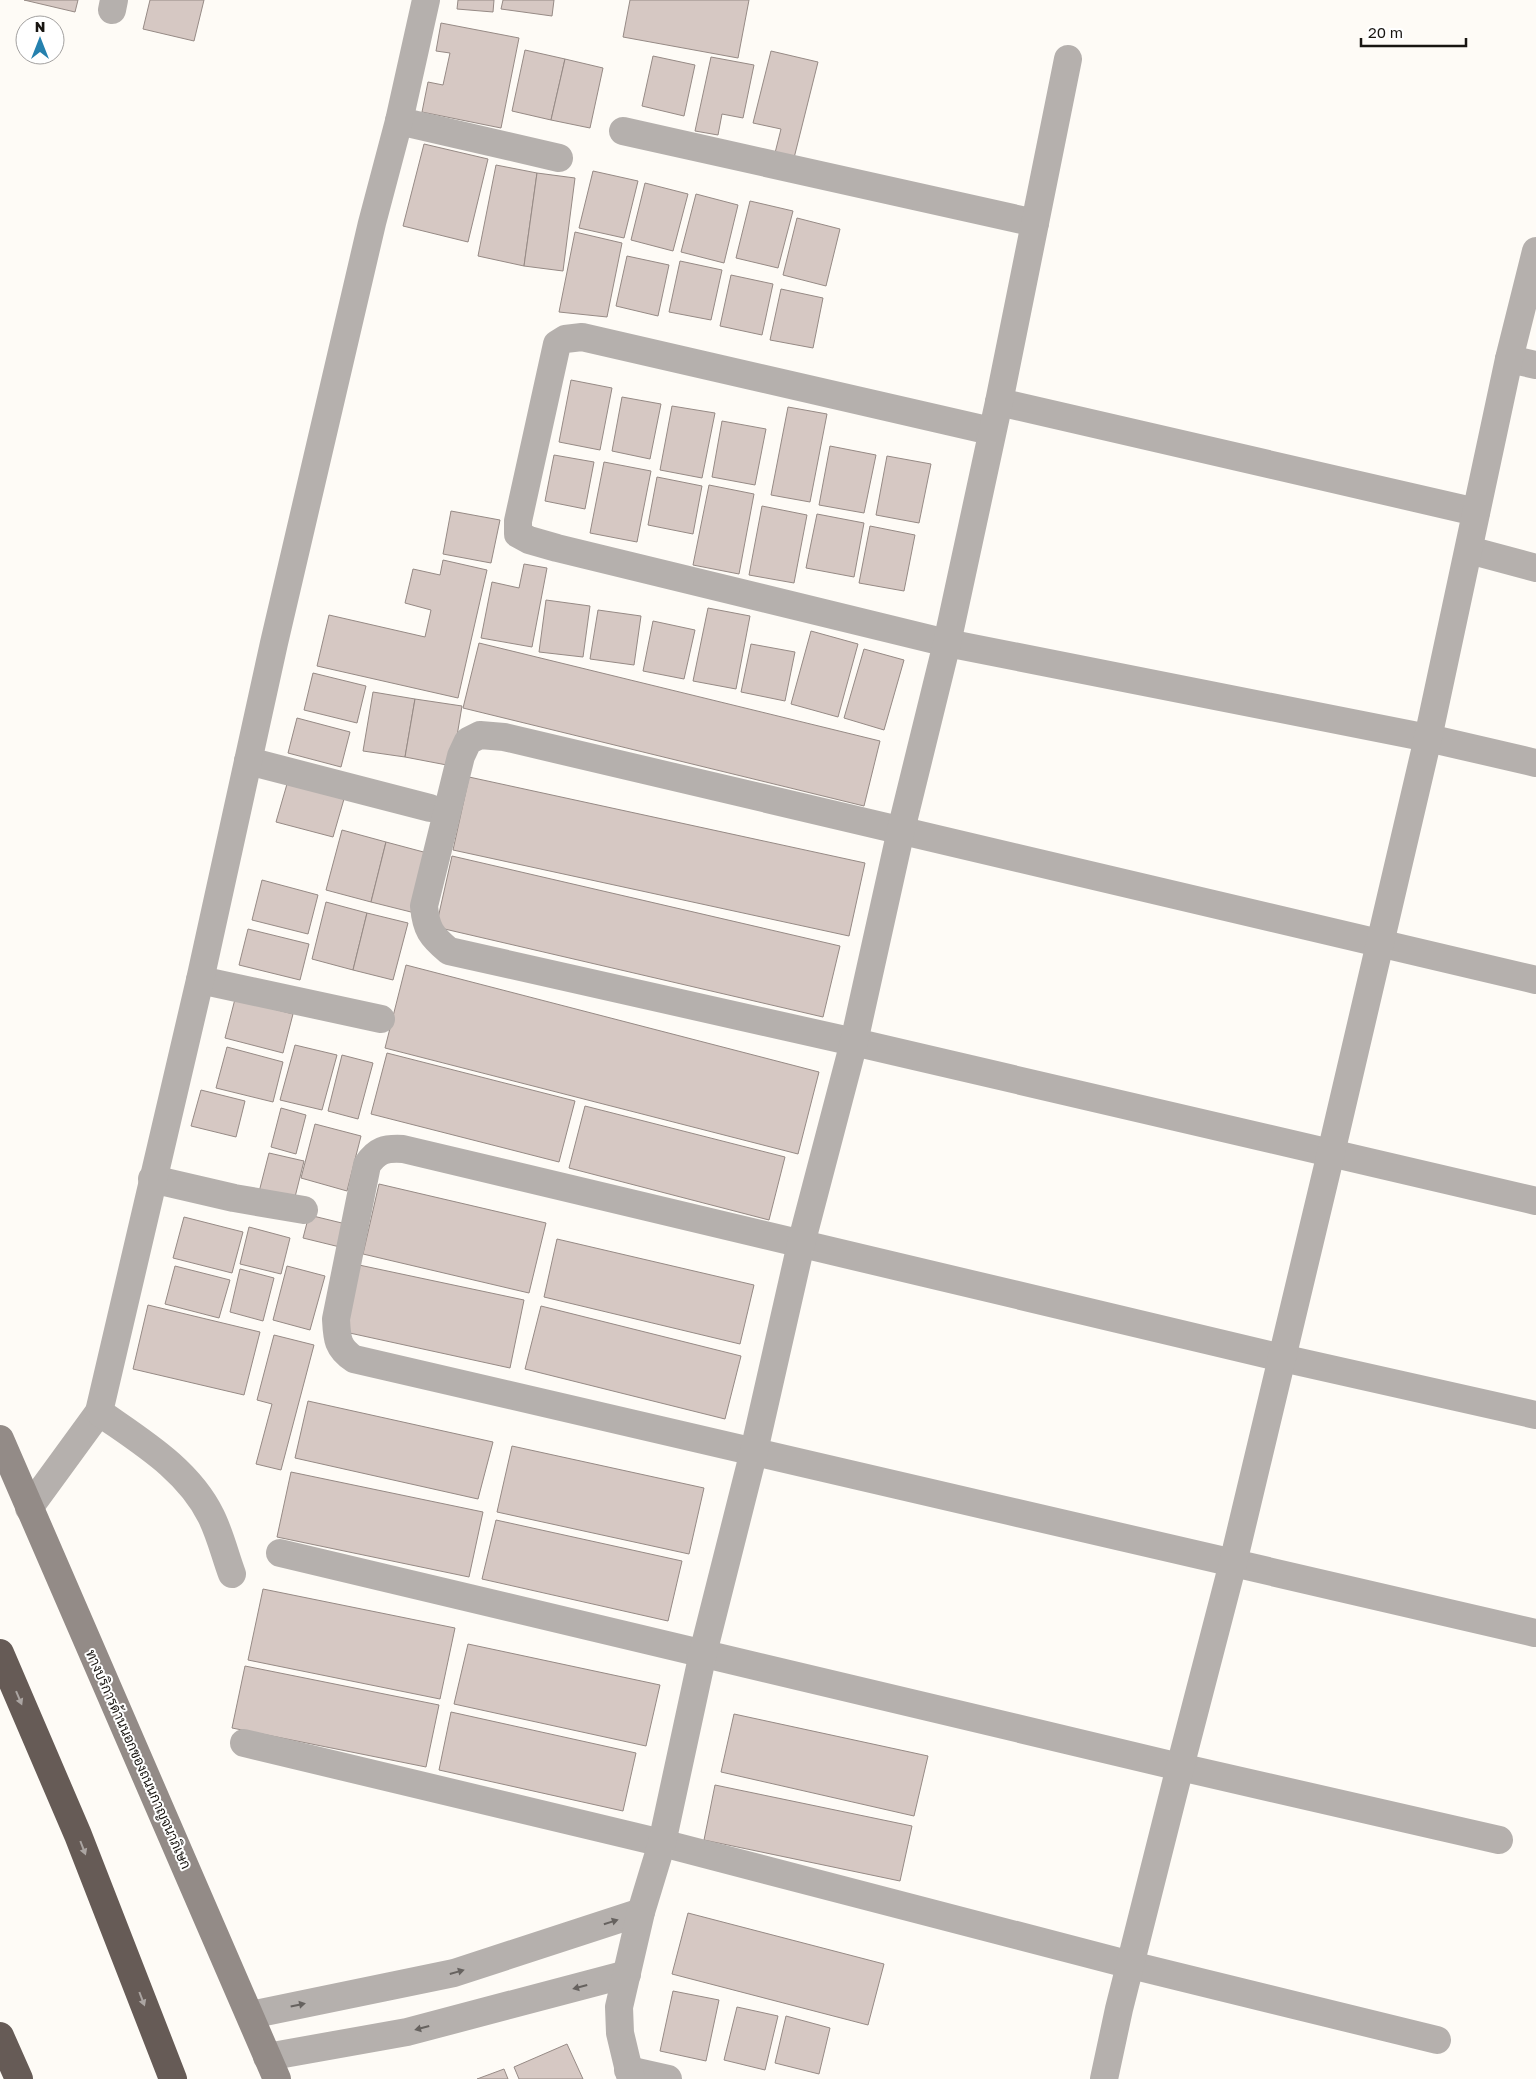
<svg xmlns="http://www.w3.org/2000/svg" width="1536" height="2079" font-family="'Golos Text',Sarabun,sans-serif">
  <style>
    .building { fill: #d6c8c3; stroke: #968a85 }
    .lines { fill: none; stroke-linecap: round; stroke-linejoin: round }
    .street { stroke: #b5b0ad; stroke-width: 28 }
    .secondary { stroke: #938b87; stroke-width: 28 }
    .highway { stroke: #665b56; stroke-width: 28 }
    .oneway { fill: #aba5a2 }
    .oneway2 { fill: #66625f }
    .labels { text-anchor: middle; dominant-baseline: central; stroke-width: 4; stroke-linejoin: round; paint-order: stroke }
    .street-label { font-size: 14px; fill: #181511; stroke: #fff }
  </style>
  <rect width="100%" height="100%" fill="#fefbf6"/>
  <g class="building">
    <path d="M24 0H78L75 12Z"/>
    <path d="M150 0H204L194 41 143 29Z"/>
    <path d="M458 0H494L493 12 457 9Z"/>
    <path d="M503 0H554L552 16 501 9Z"/>
    <path d="M630 0H749L738 58 623 37Z"/>
    <path d="M441 23 519 38 501 128 422 112 428 82 443 85 450 53 436 51Z"/>
    <path d="M525 50 565 59 551 120 512 111Z"/>
    <path d="M771 51 818 62 794 158 775 153 781 129 753 123Z"/>
    <path d="M653 56 695 65 684 116 642 106Z"/>
    <path d="M711 57 754 65 743 118 722 114 718 135 695 131Z"/>
    <path d="M565 59 603 68 590 128 551 120Z"/>
    <path d="M424 144 488 159 468 242 403 226Z"/>
    <path d="M496 165 537 173 524 266 478 256Z"/>
    <path d="M593 171 638 181 624 238 579 228Z"/>
    <path d="M537 173 575 178 563 271 524 266Z"/>
    <path d="M645 183 688 194 673 251 631 240Z"/>
    <path d="M696 194 738 205 724 263 681 252Z"/>
    <path d="M750 201 793 211 778 268 736 258Z"/>
    <path d="M797 218 840 229 826 286 783 275Z"/>
    <path d="M575 232 622 243 607 317 559 312Z"/>
    <path d="M627 256 669 265 658 316 616 306Z"/>
    <path d="M680 261 722 270 711 320 669 312Z"/>
    <path d="M731 275 773 284 762 335 720 326Z"/>
    <path d="M781 289 823 298 813 348 770 340Z"/>
    <path d="M571 380 612 388 600 450 559 442Z"/>
    <path d="M622 397 661 404 650 459 612 451Z"/>
    <path d="M672 406 715 413 702 478 660 470Z"/>
    <path d="M788 407 827 414 810 502 771 495Z"/>
    <path d="M722 421 766 429 755 485 712 477Z"/>
    <path d="M830 446 876 455 864 513 819 505Z"/>
    <path d="M554 455 594 462 585 509 545 501Z"/>
    <path d="M887 456 931 464 919 523 876 515Z"/>
    <path d="M604 462 651 471 637 542 590 533Z"/>
    <path d="M657 477 702 486 693 534 648 525Z"/>
    <path d="M709 485 754 494 739 574 693 565Z"/>
    <path d="M762 506 807 515 794 583 749 575Z"/>
    <path d="M451 511 500 520 491 563 443 554Z"/>
    <path d="M817 514 864 523 854 577 806 568Z"/>
    <path d="M870 526 915 535 904 591 859 583Z"/>
    <path d="M443 560 487 570 458 698 317 666 329 615 425 637 431 610 405 603 413 569 440 575Z"/>
    <path d="M524 564 547 568 532 647 481 638 492 582 519 588Z"/>
    <path d="M546 600 590 606 583 657 539 652Z"/>
    <path d="M708 608 750 616 736 689 693 681Z"/>
    <path d="M598 610 641 616 634 665 590 659Z"/>
    <path d="M653 621 695 630 684 679 643 671Z"/>
    <path d="M811 631 858 644 838 717 791 704Z"/>
    <path d="M479 643 880 741 864 806 463 708Z"/>
    <path d="M751 644 795 652 785 701 741 692Z"/>
    <path d="M864 649 904 660 884 730 844 718Z"/>
    <path d="M313 673 366 686 357 723 304 710Z"/>
    <path d="M373 692 415 699 405 757 363 751Z"/>
    <path d="M415 699 462 706 452 766 405 757Z"/>
    <path d="M297 718 350 732 341 767 288 753Z"/>
    <path d="M469 777 865 863 849 936 453 850Z"/>
    <path d="M287 784 344 799 333 837 276 822Z"/>
    <path d="M342 830 386 842 371 902 326 890Z"/>
    <path d="M386 842 431 854 415 913 371 902Z"/>
    <path d="M452 856 840 946 823 1017 436 927Z"/>
    <path d="M262 880 318 895 308 934 252 920Z"/>
    <path d="M326 902 367 913 353 970 312 959Z"/>
    <path d="M367 913 408 923 393 980 353 970Z"/>
    <path d="M248 929 309 944 300 980 239 965Z"/>
    <path d="M406 965 819 1072 798 1154 385 1048Z"/>
    <path d="M235 999 293 1014 283 1053 225 1038Z"/>
    <path d="M295 1045 337 1055 322 1110 280 1100Z"/>
    <path d="M227 1047 283 1062 273 1102 216 1088Z"/>
    <path d="M387 1053 575 1101 559 1162 371 1114Z"/>
    <path d="M342 1055 373 1063 358 1119 328 1111Z"/>
    <path d="M201 1090 245 1101 236 1137 191 1126Z"/>
    <path d="M585 1106 785 1157 769 1220 569 1168Z"/>
    <path d="M281 1108 306 1115 296 1154 271 1147Z"/>
    <path d="M315 1124 361 1136 347 1191 301 1178Z"/>
    <path d="M269 1153 304 1161 294 1201 259 1192Z"/>
    <path d="M379 1184 546 1223 529 1293 363 1254Z"/>
    <path d="M309 1215 350 1225 344 1248 303 1238Z"/>
    <path d="M184 1217 243 1232 232 1273 173 1258Z"/>
    <path d="M249 1227 290 1238 281 1274 240 1264Z"/>
    <path d="M557 1239 754 1285 740 1344 544 1297Z"/>
    <path d="M359 1265 524 1300 510 1368 345 1332Z"/>
    <path d="M175 1266 230 1280 219 1318 165 1304Z"/>
    <path d="M287 1266 325 1276 310 1330 273 1320Z"/>
    <path d="M240 1269 274 1278 263 1321 230 1312Z"/>
    <path d="M148 1305 260 1332 244 1395 133 1369Z"/>
    <path d="M541 1306 741 1356 725 1419 525 1369Z"/>
    <path d="M274 1335 314 1345 281 1470 256 1464 272 1404 257 1400Z"/>
    <path d="M308 1401 493 1442 478 1499 295 1458Z"/>
    <path d="M512 1446 704 1488 689 1554 497 1512Z"/>
    <path d="M291 1472 483 1512 469 1577 277 1537Z"/>
    <path d="M496 1520 682 1561 668 1621 482 1579Z"/>
    <path d="M263 1589 455 1628 440 1699 248 1660Z"/>
    <path d="M468 1644 660 1685 646 1746 454 1704Z"/>
    <path d="M245 1666 439 1705 426 1767 232 1728Z"/>
    <path d="M451 1712 636 1753 623 1811 439 1770Z"/>
    <path d="M734 1714 928 1756 914 1816 721 1772Z"/>
    <path d="M715 1785 912 1826 900 1881 704 1840Z"/>
    <path d="M688 1913 884 1964 868 2025 672 1974Z"/>
    <path d="M673 1991 719 2000 706 2061 660 2051Z"/>
    <path d="M737 2007 778 2016 765 2070 724 2060Z"/>
    <path d="M786 2016 830 2028 819 2074 775 2063Z"/>
    <path d="M567 2044 583 2079H519L514 2067Z"/>
    <path d="M504 2069 508 2079H477Z"/>
  </g>
  <g class="lines">
    <g class="street">
      <path d="M112 10 114 0"/>
      <path d="M399 121 559 158"/>
      <path d="M623 131 1035 223"/>
      <path d="M1509 359 1536 365"/>
      <path d="M999 402 1476 512"/>
      <path d="M991 431 582 337 565 339 557 344 518 521V534L529 540 557 548 947 643 1428 738 1536 763"/>
      <path d="M1469 550 1536 568"/>
      <path d="M248 761 430 808"/>
      <path d="M200 980 381 1019"/>
      <path d="M1536 980 504 737 480 735 468 741 461 756 424 906C426 929 431 936 449 951L854 1042 1536 1201"/>
      <path d="M152 1179 234 1198 304 1210"/>
      <path d="M29 1508 99 1412"/>
      <path d="M280 1553 1180 1767 1499 1840"/>
      <path d="M232 1574C225 1555 220 1534 211 1516 188 1469 140 1441 99 1412L200 980 274 643 372 223 399 121 426 0"/>
      <path d="M1535 1633 354 1359C337 1348 337 1338 336 1319L367 1165C377 1150 385 1148 403 1149L1282 1358 1536 1415"/>
      <path d="M244 1743 662 1843 1131 1965 1437 2040"/>
      <path d="M250 2015 454 1973 641 1912"/>
      <path d="M267 2057 407 2032 627 1974"/>
      <path d="M628 2070 668 2079"/>
      <path d="M631 2079 620 2033 619 2007 641 1912 662 1843 703 1653 754 1451 801 1244 854 1042 901 830 947 643 999 402 1068 59"/>
      <path d="M1104 2079 1119 2009 1180 1767 1233 1563 1331 1153 1428 738 1509 359 1536 251"/>
    </g>
    <path class="secondary" d="M0 1439 277 2079"/>
    <g class="highway">
      <path d="M0 1653 78 1835 173 2079"/>
      <path d="M0 2036 19 2079"/>
    </g>
  </g>
  <defs><path id="oneway-solid" d="M-6-.8H1V-3.2L6.5 0L1 3.2V.8H-6Z" transform="scale(1.25)"/></defs>
  <g class="oneway">
    <use href="#oneway-solid" transform="translate(19 1698) rotate(67)"/>
    <use href="#oneway-solid" transform="translate(83 1848) rotate(69)"/>
    <use href="#oneway-solid" transform="translate(142 1999) rotate(69)"/>
  </g>
  <g class="oneway2">
    <use href="#oneway-solid" transform="translate(611 1922) rotate(-18)"/>
    <use href="#oneway-solid" transform="translate(457 1972) rotate(-16)"/>
    <use href="#oneway-solid" transform="translate(580 1987) rotate(165)"/>
    <use href="#oneway-solid" transform="translate(298 2005) rotate(-12)"/>
    <use href="#oneway-solid" transform="translate(422 2028) rotate(165)"/>
  </g>
  <g class="labels">
    <g class="street-label">
      <text transform="translate(139 1759) rotate(66)">ทางบริการด้านนอกของถนนกาญจนาภิเษก</text>
    </g>
  </g>
  <g transform="translate(40 40)"><circle r="24" fill="#ffffff" stroke="#a3a1a0"/>
  <path d="M0-4L9 19L0 12L-9 19Z" fill="#2581ae"/>
  <text y="-8" font-size="14" font-weight="bold" text-anchor="middle" fill="#181511">N</text>
  </g>
  <path d="M1361 38v8h105v-8" fill="none" stroke="#181511" stroke-width="2.5"/>
  <text x="1368" y="38" font-size="15" fill="#181511" stroke="#ffffff" stroke-width="4" paint-order="stroke">20 m</text>
</svg>
